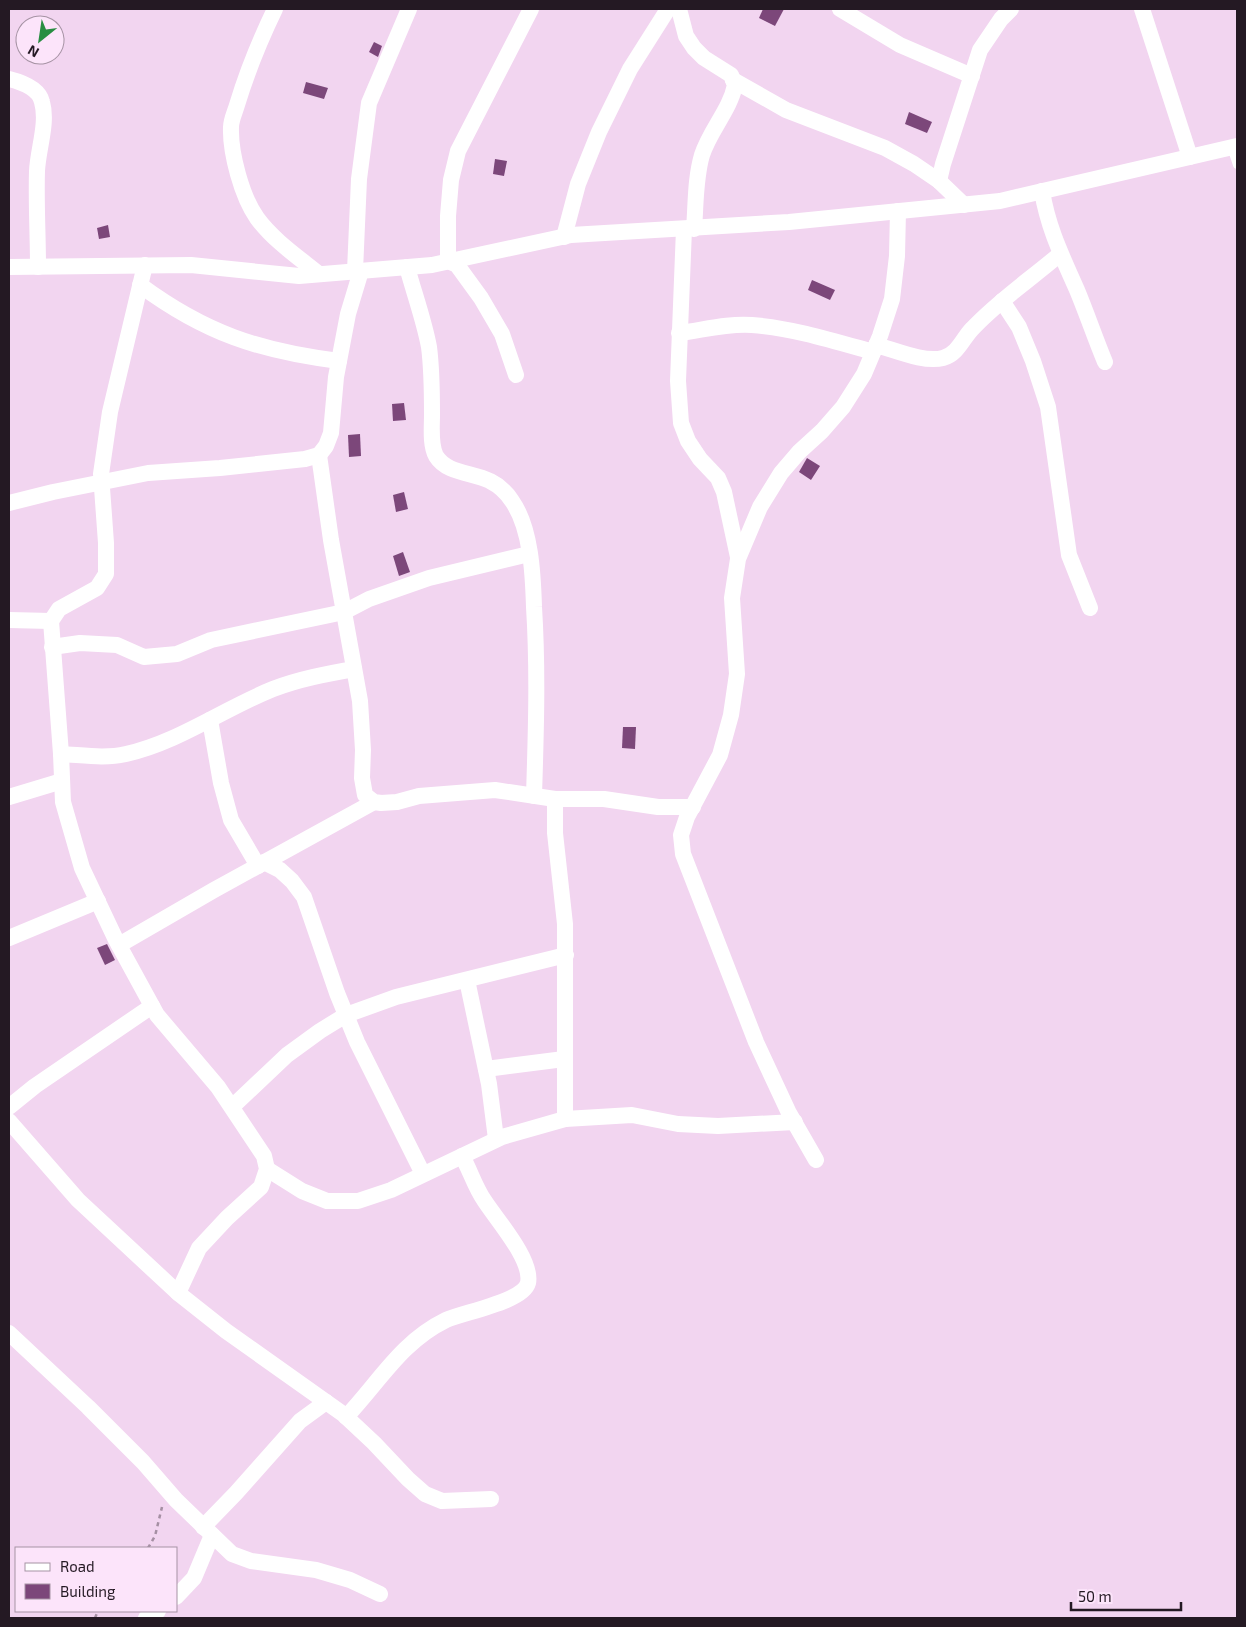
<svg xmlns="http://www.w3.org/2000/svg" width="1246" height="1627" font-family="'Exo 2',sans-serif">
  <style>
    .building { fill: #7c477a }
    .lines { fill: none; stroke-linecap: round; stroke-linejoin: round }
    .path { stroke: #a58fa3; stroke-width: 2.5; stroke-dasharray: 4 4; stroke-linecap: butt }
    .lane { stroke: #fff; stroke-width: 8 }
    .street { stroke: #fff; stroke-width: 16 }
  </style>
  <rect width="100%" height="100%" fill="#f2d5f0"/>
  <g class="building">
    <path d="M763 9H784L775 26 759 18Z"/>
    <path d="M374 42 382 46 378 57 369 52Z"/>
    <path d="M306 82 328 88 324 99 303 93Z"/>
    <path d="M909 112 932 122 927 133 905 124Z"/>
    <path d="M495 159 507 161 504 176 493 174Z"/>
    <path d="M108 225 110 237 99 239 97 228Z"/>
    <path d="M812 280 835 290 830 300 808 290Z"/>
    <path d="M404 403 406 420 393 421 392 404Z"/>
    <path d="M360 434 361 456 349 457 348 435Z"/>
    <path d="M807 458 820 466 811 480 799 472Z"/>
    <path d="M404 492 408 509 396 512 393 495Z"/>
    <path d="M403 552 410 572 399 576 393 556Z"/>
    <path d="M623 727H636L635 749 622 748Z"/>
    <path d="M107 944 115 960 105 965 97 948Z"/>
  </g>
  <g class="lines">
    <g class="path">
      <path d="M148 1548 155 1536 162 1507"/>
      <path d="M95 1618 98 1611"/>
    </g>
    <path class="lane" d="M1231 147 1237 165"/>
    <g class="street">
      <path d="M275 9C260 40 247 72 237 105 235 112 231 120 231 127 230 153 242 197 257 218 273 240 298 257 319 274"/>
      <path d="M679 9 686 36 694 48 704 58 731 75 735 85C730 110 710 130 702 155 695 179 696 204 694 229"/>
      <path d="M840 9 900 45 972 76"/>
      <path d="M1142 9 1190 157"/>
      <path d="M9 79C21 82 39 88 42 102 48 123 38 149 37 171 36 203 38 235 38 267"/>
      <path d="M733 80 786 110 885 148 914 164 939 181 964 205"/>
      <path d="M939 181 943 164 980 50 1001 19 1011 9"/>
      <path d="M1042 191C1048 228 1062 256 1077 290 1087 314 1095 338 1105 362"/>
      <path d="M684 229 678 381 681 423 688 441 700 459 718 478 724 492 738 557"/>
      <path d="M564 237 578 184 599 132 630 69 668 9"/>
      <path d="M145 265 110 412 101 474 106 543V574L97 588 59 609 51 621 61 754 63 802 82 868 116 940 157 1015 218 1087 264 1156 267 1169 261 1187 227 1218 199 1248 178 1293"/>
      <path d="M9 267 191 265 299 276 432 265 571 235 789 222 1000 201 1237 146"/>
      <path d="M407 267C414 293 424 320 429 347 432 370 432 392 432 415 432 427 430 445 436 456 447 474 473 472 490 481 498 485 507 493 512 501 531 528 533 574 534 607 538 670 536 732 534 796"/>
      <path d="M355 271 359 179 369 103 409 9"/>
      <path d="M140 285C205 333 259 351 339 361"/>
      <path d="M1002 301 1019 327 1033 361 1048 407 1069 555 1090 608"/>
      <path d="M679 333C703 330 728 323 752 325 793 328 834 341 873 352"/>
      <path d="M876 345C895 350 924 363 943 358 958 354 963 338 972 329 999 300 1031 279 1060 254"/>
      <path d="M516 375 502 334 481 298 457 265 448 261V216L451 180 458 151 531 9"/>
      <path d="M319 455 331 540 360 701 363 750 362 778 365 795 374 802 381 803 397 802 419 796 495 790 555 799H604L658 807H693"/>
      <path d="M9 503 53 492 148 473 220 468 305 459 319 455 326 446 331 433 336 377 348 314 361 271"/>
      <path d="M9 620 51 621"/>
      <path d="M52 647 80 643 117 645 144 657 177 654 211 640 344 612 369 599 429 578 529 554"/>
      <path d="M210 720 221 783 231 820 258 866"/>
      <path d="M61 754C82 755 105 759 126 754 179 742 223 709 273 689 299 679 326 674 354 669"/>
      <path d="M9 797 62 781"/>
      <path d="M555 799V833L565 924V1119"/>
      <path d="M264 862 280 870 292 881 304 897 337 993 357 1042 423 1174"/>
      <path d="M9 938 98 901"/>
      <path d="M119 945 214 890 374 802"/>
      <path d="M467 980 489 1084 496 1139"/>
      <path d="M486 1069 564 1059"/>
      <path d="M9 1107 35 1086 152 1006"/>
      <path d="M232 1107 287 1055 320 1031 346 1015 396 997 566 955"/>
      <path d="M9 1121 78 1200 178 1293 226 1331 343 1414 374 1443 408 1479 425 1494 442 1501 491 1499"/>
      <path d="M816 1160 789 1113 756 1042 683 854 681 835 687 817 720 755 731 715 737 674 732 598 738 559 760 507 781 473 799 452 822 431 843 407 864 374 880 336 892 299 897 256 898 211"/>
      <path d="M267 1169 302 1191 327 1201H358L391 1190 502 1137 565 1119 632 1115 678 1124 718 1126 795 1122"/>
      <path d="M9 1333 88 1407 143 1462 176 1500 232 1554 251 1561 316 1570 350 1580 380 1594"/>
      <path d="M346 1417C380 1381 401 1342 446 1320 463 1312 523 1302 528 1283 533 1260 496 1219 484 1200 475 1187 470 1170 462 1156"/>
      <path d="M203 1527 236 1493 300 1421 326 1402"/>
      <path d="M176 1597 194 1578 212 1535"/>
      <path d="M146 1618 158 1611"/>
    </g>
  </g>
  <rect width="1246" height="1627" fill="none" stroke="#241923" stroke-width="20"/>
  <rect x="15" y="1547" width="162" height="65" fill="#fce4fa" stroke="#a693a4"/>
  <rect x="25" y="1563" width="25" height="8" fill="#ffffff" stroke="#a693a4"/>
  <text x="60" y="1572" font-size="15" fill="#241923">Road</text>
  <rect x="25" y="1584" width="25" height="15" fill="#7c477a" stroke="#a693a4"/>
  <text x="60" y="1597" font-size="15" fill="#241923">Building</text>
  <g transform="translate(40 40) rotate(210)"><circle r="24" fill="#fce4fa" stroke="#a693a4"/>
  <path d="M0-4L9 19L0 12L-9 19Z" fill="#288d42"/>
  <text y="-8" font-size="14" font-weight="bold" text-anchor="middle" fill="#241923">N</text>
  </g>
  <path d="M1071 1602v8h110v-8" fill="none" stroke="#241923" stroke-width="2.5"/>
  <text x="1078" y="1602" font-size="15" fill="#241923" stroke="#fce4fa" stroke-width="4" paint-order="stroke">50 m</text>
</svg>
